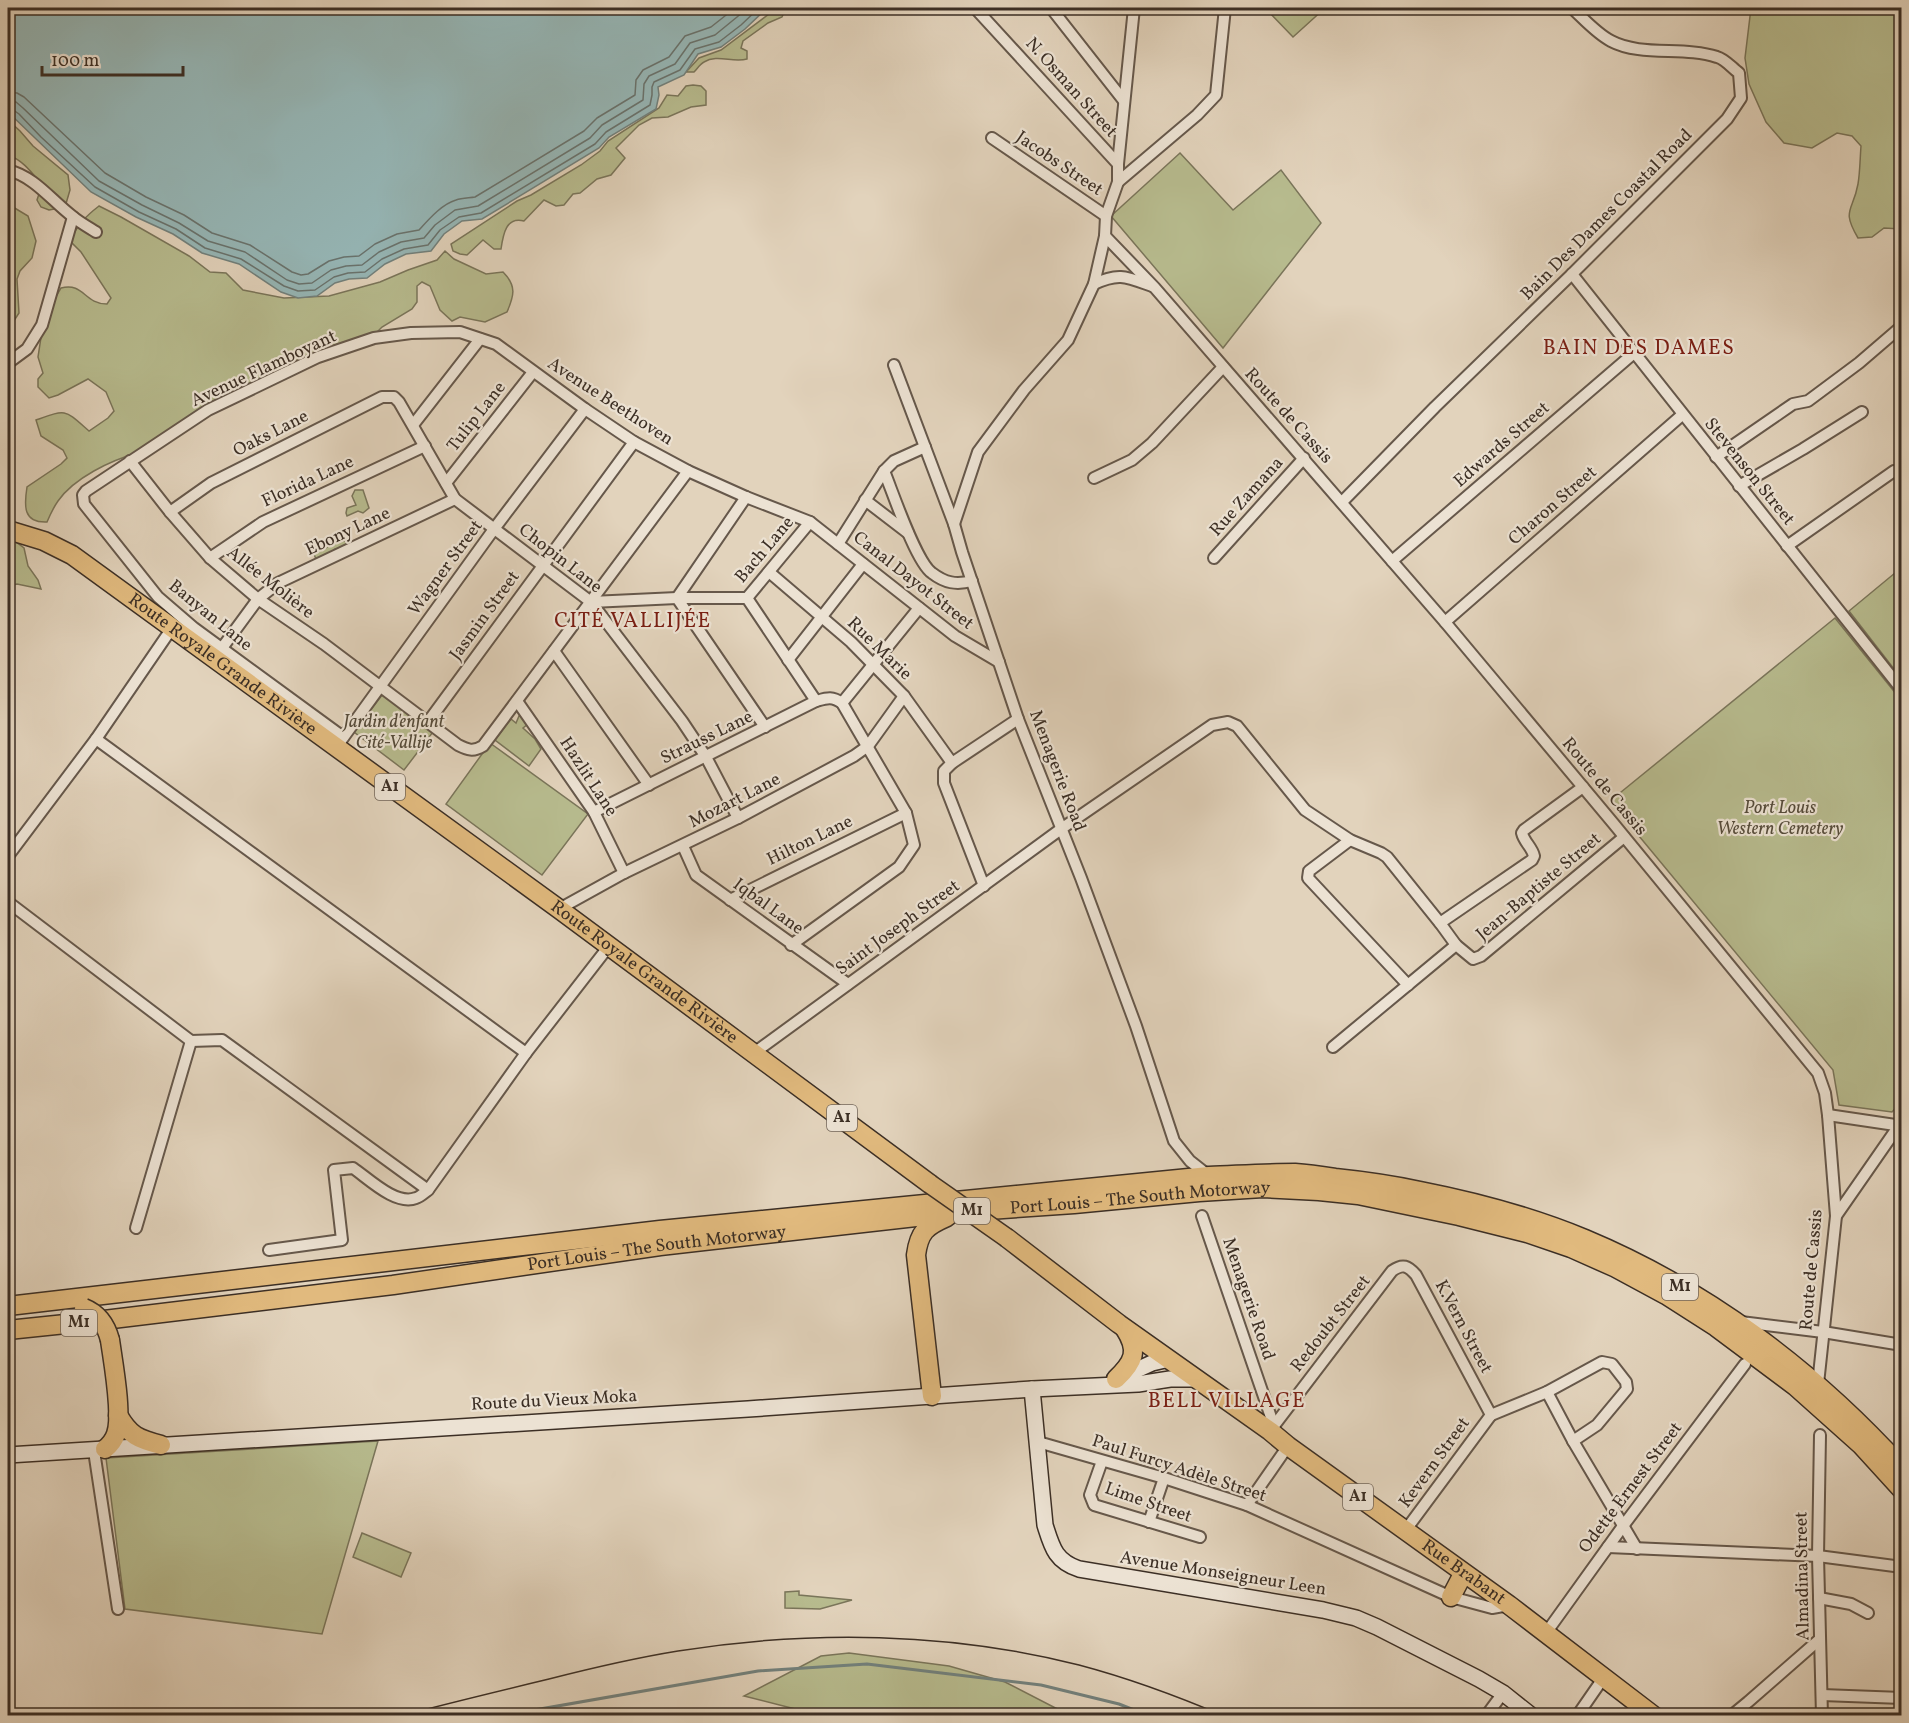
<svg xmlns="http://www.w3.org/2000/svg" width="1909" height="1723" font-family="Vollkorn,serif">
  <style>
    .green { fill: #b7bb8e; stroke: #7a755a; stroke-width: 1.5 }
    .water { fill: #96b7b7; stroke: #72817d; stroke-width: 1.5 }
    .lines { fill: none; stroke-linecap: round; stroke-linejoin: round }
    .shore { stroke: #69736e; stroke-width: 1.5 }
    .stream { stroke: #72817d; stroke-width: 3 }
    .minor-casing { stroke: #66584b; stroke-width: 14 }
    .secondary-casing { stroke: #3c2f25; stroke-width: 18 }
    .primary-casing { stroke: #3c2f25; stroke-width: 21 }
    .trunk-casing { stroke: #3c2f25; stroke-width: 21 }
    .minor { stroke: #ece2d3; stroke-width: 10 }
    .secondary { stroke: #ece2d3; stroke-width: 15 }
    .primary { stroke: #e1ba7e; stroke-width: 18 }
    .trunk { stroke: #e1ba7e; stroke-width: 18 }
    .tram { stroke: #3c2f25; stroke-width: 1.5 }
    .primary-bridge-casing { stroke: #3c2f25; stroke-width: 21; stroke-linecap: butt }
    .trunk-bridge-casing { stroke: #3c2f25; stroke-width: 21; stroke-linecap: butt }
    .primary-bridge { stroke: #e1ba7e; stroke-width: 18 }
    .trunk-bridge { stroke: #e1ba7e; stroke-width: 18 }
    .labels { text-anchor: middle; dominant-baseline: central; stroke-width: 4.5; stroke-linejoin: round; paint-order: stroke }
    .shield { fill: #ece2d3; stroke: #716559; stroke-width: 1.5 }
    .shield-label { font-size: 16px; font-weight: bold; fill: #3c2f25 }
    .street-label { font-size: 18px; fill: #3c2f25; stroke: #ece2d3 }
    .park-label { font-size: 18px; font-style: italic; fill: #554b3a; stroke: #ece2d3 }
    .quarter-label { font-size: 21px; letter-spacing: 1.5px; fill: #7a1f14; stroke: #ece2d3 }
  </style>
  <rect width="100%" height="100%" fill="#e2d3bc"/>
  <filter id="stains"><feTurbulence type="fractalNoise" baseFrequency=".00333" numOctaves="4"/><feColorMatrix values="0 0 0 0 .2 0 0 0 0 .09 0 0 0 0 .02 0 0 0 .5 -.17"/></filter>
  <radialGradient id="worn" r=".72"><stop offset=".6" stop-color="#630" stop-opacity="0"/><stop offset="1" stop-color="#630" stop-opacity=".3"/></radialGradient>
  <g class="green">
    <path d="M777 8H786L782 17 768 23 743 41 741 48 747 51V59C733 63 717 54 704 62 700 64 697 69 694 72H686L699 58 721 50Z"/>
    <path d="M1265 8H1325L1293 37Z"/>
    <path d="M1751 8H1901V229L1884 228 1872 237 1858 238C1841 209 1853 212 1858 184 1860 172 1860 159 1861 146L1852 136 1837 133 1812 148 1784 143 1766 122 1749 84 1745 58Z"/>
    <path d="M693 85 701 86 706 91V105L691 107 668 117 652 118 639 125 616 148 625 158 611 175 597 179 580 193 573 194 564 205 556 206 544 200 524 221C506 216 503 235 501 249H494L483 240 467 255 460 254 453 251 451 244 517 201 531 195 581 165 600 151 608 141 659 108 667 95 678 96 686 86Z"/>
    <path d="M8 120 20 131 33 146 68 175 70 190 65 207 49 210 41 207 37 200 42 185C32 173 23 160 8 155Z"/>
    <path d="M1180 153 1233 210 1281 170 1321 223 1223 348 1111 216Z"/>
    <path d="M8 204 28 216 36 241 32 258 20 271 17 279 19 313 8 330Z"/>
    <path d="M99 206 121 217 189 256 210 272 226 273 243 290 284 298 329 296 380 282 408 270 437 260 445 251 454 259 486 274 503 272C517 286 514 296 507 312L485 322 460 317 452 321 440 310 430 286 422 282 417 286V302L412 309 382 327 373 336 316 356 138 453C111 460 74 478 58 501 53 508 50 515 47 522 23 523 24 506 27 487L61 464 67 458 63 450 41 436 36 420C67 409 64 409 89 431L108 418 114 411 106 392 88 379 58 395 49 398 38 387V379L43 373 38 357 44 318 61 288C84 282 84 304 107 304L111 298 81 252 70 241C77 225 86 216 99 206Z"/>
    <path d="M355 490H363L369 508 363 513 358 511 347 516 346 513 347 508 356 505 352 496Z"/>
    <path d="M8 536 24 548 28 566 38 580 41 589 17 584 8 586Z"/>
    <path d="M334 541H346L347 545 339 550 335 549 333 553 324 555 320 559H316L313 552 314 546 326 548Z"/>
    <path d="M1901 568V678L1849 611Z"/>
    <path d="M1835 618 1901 700 1902 1101 1892 1112 1839 1105 1833 1070 1610 801Z"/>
    <path d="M382 695 433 732 404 770 354 732Z"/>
    <path d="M519 716H523L528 724 523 728 535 739 541 749 529 766 495 740 511 719 516 723Z"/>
    <path d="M490 743 588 814 542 875 446 804Z"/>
    <path d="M378 1441 322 1634 125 1609 106 1458Z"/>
    <path d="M362 1533 411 1553 401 1577 353 1557Z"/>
    <path d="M799 1591V1595L852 1600 820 1609 785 1608V1592Z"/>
    <path d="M849 1653 949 1666 1005 1682 1069 1715H806L799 1710 744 1696 821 1656Z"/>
  </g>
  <path class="water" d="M8 8H767L745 29 721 47 698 54 684 75 658 87 659 95 656 109 609 137 599 148 482 219 462 221 444 234 431 251 406 254 385 264 367 278 349 279 335 283 317 296 298 298 281 292 239 264 202 253 173 234 136 217 91 192 8 112Z"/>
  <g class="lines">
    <g class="shore">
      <path d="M8 92 17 93 24 97 105 173 146 197 184 215 212 233 250 245 292 272 301 275 308 274 329 261 344 257 359 256 375 244 397 234 419 230C429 219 442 204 456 200 462 198 469 198 475 197L584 131 597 118 635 95 636 80 643 70 669 57 685 36 711 27 735 8"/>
      <path d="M8 101 16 102 23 108 99 181 142 205 179 223 208 241 245 252 287 280 299 284 312 283 331 270 346 266 362 265 379 252 401 242 424 238 435 225 455 210 478 206 590 138 602 125 643 100 644 84 649 76 675 64 690 43 715 35 748 8"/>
      <path d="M8 108 12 109 19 114 41 137 95 187 139 212 176 229 205 248 241 259 284 286 298 291 315 290 334 277 348 273 365 272 382 259 404 249 428 245 440 230 459 217 481 213 595 144 606 132 650 105 652 95V87L654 82 680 70 695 49 719 42 741 25 759 8"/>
    </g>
    <path class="stream" d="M500 1716 758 1671 867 1664 1041 1685 1119 1704 1149 1716"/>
    <defs>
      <g id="minor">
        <path d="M975 8 1118 164"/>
        <path d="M1051 8 1124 101"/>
        <path d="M992 138 1106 216"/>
        <path d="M8 170C35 177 51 200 72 216 79 222 88 227 96 232"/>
        <path d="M1118 182 1197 115 1216 95 1225 8"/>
        <path d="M1105 236 1155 288 1445 622 1613 823 1818 1073 1825 1093 1828 1115 1836 1216 1818 1384"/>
        <path d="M1572 274 1902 690"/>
        <path d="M1094 284C1119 272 1127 277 1152 286"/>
        <path d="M8 363 27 349 42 325 73 217"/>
        <path d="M894 365 954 524 962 552 1018 719 1081 878 1136 1026 1174 1141 1190 1161 1209 1176"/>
        <path d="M413 425 480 339"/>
        <path d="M1716 457 1793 404 1808 401 1859 363 1902 326"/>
        <path d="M130 461 170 512 210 558 258 599 324 644 458 745C468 750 473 752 483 746L688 471"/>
        <path d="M884 471C893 493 916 562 932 573 945 583 956 585 972 581"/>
        <path d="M1094 478 1132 460 1152 443 1223 367"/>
        <path d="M446 483 533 372"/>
        <path d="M1739 486 1803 449 1862 412"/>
        <path d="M746 497 677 598 765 727"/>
        <path d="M865 500 908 533"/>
        <path d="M1342 502 1435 407 1572 274 1727 119 1741 98 1739 73C1732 68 1725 59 1717 57 1684 46 1641 57 1611 41 1596 33 1584 19 1572 8"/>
        <path d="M170 512 211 483 382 397H394L399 402 455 499 591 602 682 721 706 757 738 818"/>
        <path d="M954 524 978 452 1024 390 1068 340 1094 284 1105 236 1106 216 1118 182V164L1134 8"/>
        <path d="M838 544 884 471 894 461 925 447"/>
        <path d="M1787 546 1894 471"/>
        <path d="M210 558 263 522 425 446"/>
        <path d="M1214 558 1304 458"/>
        <path d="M1392 561 1634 353"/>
        <path d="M769 572 851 642 904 696 952 763"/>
        <path d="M747 598 816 701"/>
        <path d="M747 598 810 522"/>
        <path d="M591 602 677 598H747"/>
        <path d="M1445 622 1682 415"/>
        <path d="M222 648 258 599 278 583 455 499"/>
        <path d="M554 651 649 785"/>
        <path d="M788 660 863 564"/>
        <path d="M517 701 594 812 624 873"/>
        <path d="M842 703 919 608"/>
        <path d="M428 722 634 442"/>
        <path d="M343 737 194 628 158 597 84 504 83 495 86 491 208 410 318 357 374 338 411 333 460 332 496 344 585 409 634 442 688 471 746 497 810 522 955 636 999 662"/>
        <path d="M96 739 526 1053"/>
        <path d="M340 742 494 529 585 409"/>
        <path d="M594 812 816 701C827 698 832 696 842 703L906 813 914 845 899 867 791 945"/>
        <path d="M1350 840 1309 871 1308 878 1408 985"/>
        <path d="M683 846 696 875 848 984"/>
        <path d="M8 856 96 739 172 628"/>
        <path d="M984 886 944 783V771L952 763 1018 719"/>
        <path d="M730 900 906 813"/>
        <path d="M8 902 191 1041 222 1040 428 1190"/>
        <path d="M559 909 624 873 738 818 854 756 868 746 904 696"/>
        <path d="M1440 923 1532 860 1534 856C1532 847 1524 842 1522 833L1524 830 1583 787"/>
        <path d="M1333 1047 1456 945"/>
        <path d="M754 1053 1061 829 1212 725 1228 722 1237 726 1305 810 1350 840 1381 853 1387 857 1440 923 1456 945 1473 959 1481 956 1624 837"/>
        <path d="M1828 1115 1902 1126"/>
        <path d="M1202 1216 1274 1426"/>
        <path d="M1836 1216 1902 1121"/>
        <path d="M136 1228 191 1041"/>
        <path d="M269 1250 342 1240 334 1170 353 1168C369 1179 396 1206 416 1198 420 1197 424 1193 428 1190L526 1053 609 946"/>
        <path d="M1741 1322 1823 1332 1902 1345"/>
        <path d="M1547 1392 1573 1441 1637 1549"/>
        <path d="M1491 1415 1547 1392 1602 1362 1612 1364 1626 1382 1627 1389 1597 1425 1573 1441"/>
        <path d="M1270 1431 1392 1271C1403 1263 1408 1266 1416 1275L1491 1415"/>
        <path d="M1820 1435 1818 1556 1822 1716"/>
        <path d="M1038 1442 1164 1478 1247 1505 1451 1597 1492 1608 1509 1605"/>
        <path d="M94 1451 118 1609"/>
        <path d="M1102 1461 1090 1495 1094 1505 1200 1537"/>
        <path d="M1247 1505 1288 1446"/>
        <path d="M1149 1522 1164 1478"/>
        <path d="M1405 1531 1491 1415"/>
        <path d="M1608 1547 1818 1556 1902 1567"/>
        <path d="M1819 1598 1851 1604 1868 1613"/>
        <path d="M1546 1633 1623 1526 1745 1364"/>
        <path d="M1822 1695 1902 1698"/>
        <path d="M1486 1716 1503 1693"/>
        <path d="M1577 1716 1604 1677"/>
        <path d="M1731 1716 1748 1702 1820 1639"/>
      </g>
      <g id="secondary">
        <path d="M1117 1379 1152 1363 1169 1359"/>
        <path d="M1032 1389 1045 1525C1052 1547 1055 1561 1079 1569L1323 1610 1356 1618 1377 1627 1479 1679 1503 1693 1532 1716"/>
        <path d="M8 1455 748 1409 1032 1389 1138 1384 1170 1379H1198"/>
      </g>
      <g id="primary">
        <path id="s1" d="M8 530 44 541 72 555 559 909 930 1184"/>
        <path id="s2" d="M1007 1238 1119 1324 1270 1431 1288 1446 1509 1605 1654 1716"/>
        <path d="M1116 1379C1134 1362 1139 1351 1125 1329"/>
        <path d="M1451 1597 1463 1574"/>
      </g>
      <g id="trunk">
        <path d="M8 1306 660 1230 1209 1176C1237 1175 1266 1173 1295 1173 1308 1174 1322 1176 1335 1178 1364 1181 1392 1185 1420 1191 1476 1202 1532 1217 1585 1239 1707 1290 1814 1371 1902 1468"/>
        <path id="s3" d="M8 1330 104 1320 393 1285 660 1246 960 1212 1074 1204 1199 1192 1263 1188 1319 1191 1358 1195 1459 1216 1527 1233 1571 1248 1616 1268 1666 1295 1716 1327 1795 1386 1861 1445 1902 1490"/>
        <path d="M932 1396 916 1255C919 1232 926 1226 947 1217"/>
        <path d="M118 1415C130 1436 138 1439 161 1445"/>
        <path d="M105 1449C110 1445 114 1440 116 1434 123 1415 113 1362 110 1340"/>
      </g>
    </defs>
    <use href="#minor" class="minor-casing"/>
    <use href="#secondary" class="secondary-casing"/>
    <use href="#primary" class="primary-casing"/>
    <use href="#trunk" class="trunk-casing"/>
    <use href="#minor" class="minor"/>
    <use href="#secondary" class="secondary"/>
    <use href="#primary" class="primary"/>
    <use href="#trunk" class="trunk"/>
    <path class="tram" d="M400 1716C449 1703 499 1691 549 1679 592 1668 635 1658 678 1651 810 1630 949 1632 1079 1665 1128 1678 1177 1696 1224 1716"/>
    <defs>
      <path id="primary-bridge" d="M930 1184 1007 1238"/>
      <path id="trunk-bridge" d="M84 1308C99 1314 106 1325 110 1340"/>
    </defs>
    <use href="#primary-bridge" class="primary-bridge-casing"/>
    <use href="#trunk-bridge" class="trunk-bridge-casing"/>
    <use href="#primary-bridge" class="primary-bridge"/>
    <use href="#trunk-bridge" class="trunk-bridge"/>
  </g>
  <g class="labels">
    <g class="shield">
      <rect x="375" y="774" width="30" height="26" rx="4.5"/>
      <rect x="827" y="1105" width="30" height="26" rx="4.5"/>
      <rect x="954" y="1198" width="36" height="26" rx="4.5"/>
      <rect x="1662" y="1274" width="36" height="26" rx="4.5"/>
      <rect x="61" y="1310" width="36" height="26" rx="4.5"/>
      <rect x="1343" y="1484" width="30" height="26" rx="4.5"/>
    </g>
    <g class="shield-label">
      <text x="390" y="787">A1</text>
      <text x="842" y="1118">A1</text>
      <text x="972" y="1211">M1</text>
      <text x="1680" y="1287">M1</text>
      <text x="79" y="1323">M1</text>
      <text x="1358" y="1497">A1</text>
    </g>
    <g class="street-label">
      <text transform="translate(1071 88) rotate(48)">N. Osman Street</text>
      <text transform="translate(1059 164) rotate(34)">Jacobs Street</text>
      <text transform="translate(1607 215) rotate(-45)">Bain Des Dames Coastal Road</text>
      <text transform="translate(264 369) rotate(-25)">Avenue Flamboyant</text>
      <text transform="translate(610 402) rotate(33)">Avenue Beethoven</text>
      <text transform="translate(1288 416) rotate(48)">Route de Cassis</text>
      <text transform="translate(477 417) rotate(-52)">Tulip Lane</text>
      <text transform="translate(271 434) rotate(-27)">Oaks Lane</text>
      <text transform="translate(1502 445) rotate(-41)">Edwards Street</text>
      <text transform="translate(1749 472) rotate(51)">Stevenson Street</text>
      <text transform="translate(308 482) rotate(-25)">Florida Lane</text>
      <text transform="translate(1247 497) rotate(-48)">Rue Zamana</text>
      <text transform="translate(1553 506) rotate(-41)">Charon Street</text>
      <text transform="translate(348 532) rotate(-25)">Ebony Lane</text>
      <text transform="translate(765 550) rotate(-50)">Bach Lane</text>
      <text transform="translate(560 559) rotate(38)">Chopin Lane</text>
      <text transform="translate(446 568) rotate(-54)">Wagner Street</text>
      <text transform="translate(913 581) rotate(38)">Canal Dayot Street</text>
      <text transform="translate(270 583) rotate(38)">Allée Molière</text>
      <text transform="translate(210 616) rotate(39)">Banyan Lane</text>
      <text transform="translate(485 616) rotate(-54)">Jasmin Street</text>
      <text transform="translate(879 649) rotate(44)">Rue Marie</text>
      <text stroke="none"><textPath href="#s1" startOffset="255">Route Royale Grande Rivière</textPath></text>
      <text transform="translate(707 738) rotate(-26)">Strauss Lane</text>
      <text transform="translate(1057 771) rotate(69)">Menagerie Road</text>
      <text transform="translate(588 777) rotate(57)">Hazlit Lane</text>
      <text transform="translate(1604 787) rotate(50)">Route de Cassis</text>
      <text transform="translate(735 801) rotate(-27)">Mozart Lane</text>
      <text transform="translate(810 841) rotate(-26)">Hilton Lane</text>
      <text transform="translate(1539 887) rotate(-40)">Jean-Baptiste Street</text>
      <text transform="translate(768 907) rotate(36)">Iqbal Lane</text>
      <text transform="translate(898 928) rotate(-36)">Saint Joseph Street</text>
      <text stroke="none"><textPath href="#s1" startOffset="777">Route Royale Grande Rivière</textPath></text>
      <text stroke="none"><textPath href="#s3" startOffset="1140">Port Louis – The South Motorway</textPath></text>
      <text stroke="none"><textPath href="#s3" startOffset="654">Port Louis – The South Motorway</textPath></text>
      <text transform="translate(1812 1270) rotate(-85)">Route de Cassis</text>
      <text transform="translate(1248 1299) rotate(71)">Menagerie Road</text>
      <text transform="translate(1331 1324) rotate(-52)">Redoubt Street</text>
      <text transform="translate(1463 1327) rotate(62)">K.Vern Street</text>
      <text transform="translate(554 1401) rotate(-3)">Route du Vieux Moka</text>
      <text transform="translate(1435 1463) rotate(-54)">Kevern Street</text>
      <text transform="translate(1179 1469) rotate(18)">Paul Furcy Adèle Street</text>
      <text transform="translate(1631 1488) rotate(-53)">Odette Ernest Street</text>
      <text transform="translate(1148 1503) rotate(19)">Lime Street</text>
      <text stroke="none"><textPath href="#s2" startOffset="566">Rue Brabant</textPath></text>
      <text transform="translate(1223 1574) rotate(9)">Avenue Monseigneur Leen</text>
      <text transform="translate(1803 1576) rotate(-91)">Almadina Street</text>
    </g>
    <g class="park-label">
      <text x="394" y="722">Jardin d'enfant<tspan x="394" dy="21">Cité-Vallije</tspan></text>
      <text x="1780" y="808">Port Louis<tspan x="1780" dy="21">Western Cemetery</tspan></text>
    </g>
    <g class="quarter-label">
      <text x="1639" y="348">BAIN DES DAMES</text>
      <text x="633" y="621">CITÉ VALLIJÉE</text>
      <text x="1227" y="1401">BELL VILLAGE</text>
    </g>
  </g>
  <rect width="1909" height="1723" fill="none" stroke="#e2d3bc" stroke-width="30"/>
  <rect x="9" y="9" width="1891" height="1705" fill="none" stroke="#3c2f25" stroke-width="3"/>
  <rect x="15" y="15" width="1879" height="1693" fill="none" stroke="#3c2f25" stroke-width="1.5"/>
  <path d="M42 66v9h141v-9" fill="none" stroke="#3c2f25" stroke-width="3"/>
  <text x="51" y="66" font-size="18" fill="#3c2f25" stroke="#ece2d3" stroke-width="4.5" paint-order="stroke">100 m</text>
  <rect width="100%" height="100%" filter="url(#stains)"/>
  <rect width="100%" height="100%" fill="url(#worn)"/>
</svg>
